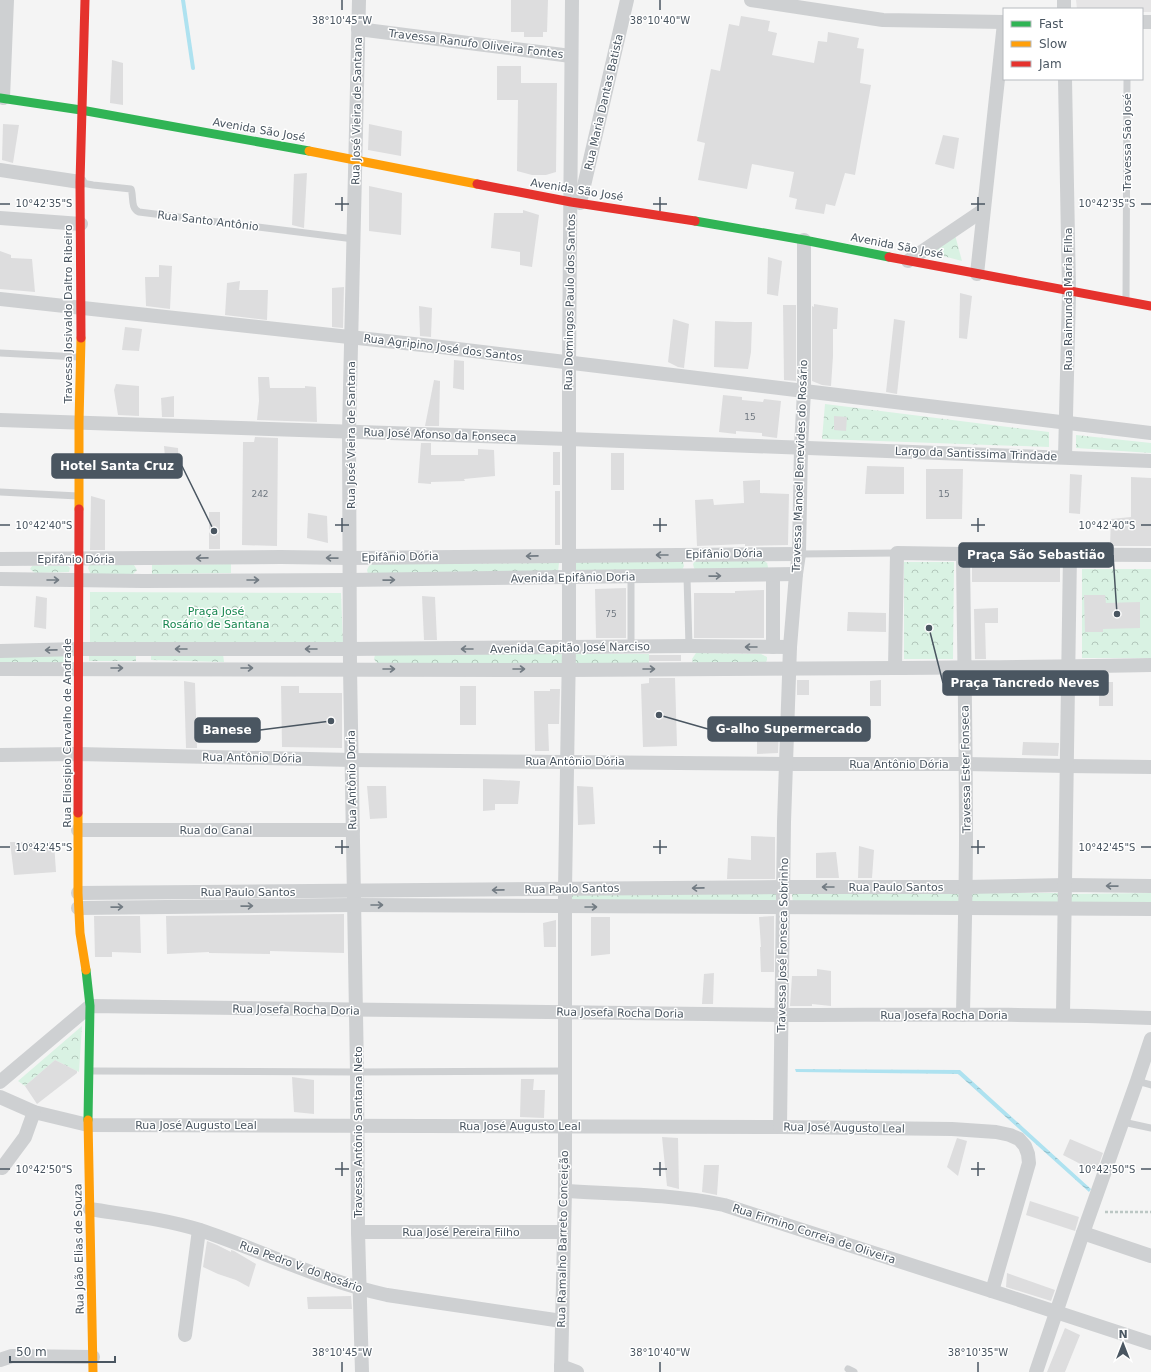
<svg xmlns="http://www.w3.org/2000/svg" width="1151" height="1372" font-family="'DejaVu Sans',sans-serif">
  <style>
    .education { fill: #e6e5e6 }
    .forest { fill: url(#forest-crowns) }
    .water { fill: url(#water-ripples) }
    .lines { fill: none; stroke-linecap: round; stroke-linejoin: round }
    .stream { stroke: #aee2f0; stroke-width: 4 }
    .building { fill: #ddddde }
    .path { stroke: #bcc7c4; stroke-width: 2.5; stroke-dasharray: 3 2; stroke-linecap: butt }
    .lane { stroke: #ced0d2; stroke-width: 7 }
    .street { stroke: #ced0d2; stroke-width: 14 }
    .fast { stroke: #30b455; stroke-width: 9 }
    .slow { stroke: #ff9f0a; stroke-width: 9 }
    .jam { stroke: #e5322d; stroke-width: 9 }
    .oneway { stroke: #727b83 }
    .ticks { fill: none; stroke: #4a5661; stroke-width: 1.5 }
    .labels { text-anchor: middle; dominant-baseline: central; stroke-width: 3; stroke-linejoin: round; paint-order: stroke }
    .number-label { font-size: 9px; fill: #707881 }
    .street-label { font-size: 11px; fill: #4a5661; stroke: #fff }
    .park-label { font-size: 11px; fill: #17864f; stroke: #fff }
    .ticks-label { font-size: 10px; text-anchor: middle; fill: #4a5661; stroke: #fff; stroke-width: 3; stroke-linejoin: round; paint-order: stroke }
    .leader { fill: none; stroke: #4a5661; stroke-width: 1.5 }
    .callout-dot { fill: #4a5661; stroke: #fff; stroke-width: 1.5 }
    .callout { fill: #4a5661; stroke: #4a5661; stroke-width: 1.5 }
    .callout-label { font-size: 12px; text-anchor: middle; font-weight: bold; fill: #fff }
  </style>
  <defs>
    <pattern id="forest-crowns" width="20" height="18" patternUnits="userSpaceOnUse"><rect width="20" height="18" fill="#d9f2e3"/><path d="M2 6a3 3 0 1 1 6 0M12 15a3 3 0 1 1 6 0" fill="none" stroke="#b2c7bb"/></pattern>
    <pattern id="water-ripples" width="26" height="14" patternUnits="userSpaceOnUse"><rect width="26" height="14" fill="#aee2f0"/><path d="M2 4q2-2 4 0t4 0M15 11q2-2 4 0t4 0" fill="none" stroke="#90bac6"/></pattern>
  </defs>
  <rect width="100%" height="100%" fill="#f4f4f4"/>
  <path class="education" d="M1076 0H1151V12H1142V9H1077Z"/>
  <g class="forest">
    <path d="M955 235 962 261 928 252Z"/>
    <path d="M825 404 1049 432V447L822 439Z"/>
    <path d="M1076 435 1151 443V453L1076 448Z"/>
    <path d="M577 560 679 561 683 562 684 566 682 570 577 572 574 565Z"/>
    <path d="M763 560 767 563 768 567 767 571 697 572 694 568 693 564 695 561Z"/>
    <path d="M904 562H954L953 659H904Z"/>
    <path d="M559 563 558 572 368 574 367 570 369 566 372 564Z"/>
    <path d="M90 564 134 565 137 570 133 574 91 575 88 568Z"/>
    <path d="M231 564V573L152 574V565Z"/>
    <path d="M32 566H68L70 568 69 572 35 573 30 569Z"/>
    <rect x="1082" y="569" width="69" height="89"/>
    <path d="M90 592 341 593 343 643 90 642Z"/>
    <path d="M559 653 563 655V662L560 664H380L376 662 374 659 375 655Z"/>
    <path d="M696 653 761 654 767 657V660L765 664 693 663 692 659Z"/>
    <path d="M89 654 136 655V661H89Z"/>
    <path d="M151 654H223L224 662 151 660Z"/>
    <rect x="574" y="654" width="75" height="12"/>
    <path d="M0 655H67L68 663H0Z"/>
    <path d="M572 893 787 894V905L571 901Z"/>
    <path d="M962 893 963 906 793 905 792 894Z"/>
    <path d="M968 893H1062V906L968 905Z"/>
    <path d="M1151 893V905H1069L1070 894Z"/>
    <path d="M82 1026 79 1072 55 1060 25 1086 18 1081Z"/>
  </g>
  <path class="water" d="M795 1069 960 1070 1091 1189 1089 1192 958 1074 796 1072Z"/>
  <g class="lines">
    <path class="stream" d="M183 0 193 68"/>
  </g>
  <g class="building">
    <path d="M511 0H548L547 32H543V37H524V32H511Z"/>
    <path d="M741 16 770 21 768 31 777 33 772 55 814 63 818 41 827 42 828 32 859 38 857 48 864 49 860 83 871 85 855 175 845 173 835 206 826 204 824 214 795 209 797 199 789 197 794 172 752 164 747 189 698 180 705 143 697 141 711 69 720 71 729 24 739 26Z"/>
    <path d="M112 60 123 63V105L110 103Z"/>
    <path d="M497 66H521V83H557L556 172 546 175H532L517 171 518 100H497Z"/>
    <path d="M3 124 19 125 13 163 2 160Z"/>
    <path d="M369 124 402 131 401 156 368 150Z"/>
    <path d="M943 135 959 138 954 169 935 164Z"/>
    <path d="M307 173 304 228 292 225 294 174Z"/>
    <path d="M369 186 402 193 401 235 369 231Z"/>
    <path d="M523 210 539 215 532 267 520 265V252L491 248 494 213H523Z"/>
    <path d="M0 251 11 255V258L32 259 35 292 0 289Z"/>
    <path d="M768 257 782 261 778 296 767 294Z"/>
    <path d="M159 265 172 266 170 309 146 306 145 277H159Z"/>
    <path d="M240 281 239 290H268L267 320 225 315 227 283Z"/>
    <path d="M344 287 343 328 332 327V288Z"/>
    <path d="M960 293 972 296 967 339 959 338Z"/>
    <path d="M814 304 838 308 837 329H833V356L831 386 822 385 812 381V306L814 307Z"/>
    <path d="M783 305H796V381L784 380Z"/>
    <path d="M419 306 432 308 431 337 420 336Z"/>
    <path d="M673 319 689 324 684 368 678 367 668 362Z"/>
    <path d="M894 319 905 321 897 394 886 392Z"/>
    <path d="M715 321 735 322H752L751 352 748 369 714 367Z"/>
    <path d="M125 327 142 329 139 351 122 350Z"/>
    <path d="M454 360 464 361V390L453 388Z"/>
    <path d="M258 377H269L270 388H305V386L316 387 317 422 257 420 259 401Z"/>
    <path d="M434 380 440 381 439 426H425Z"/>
    <path d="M116 384 139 386V416L118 415 114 390Z"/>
    <path d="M723 395 742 397V400L763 402 764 399 781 401 777 438 762 436V433L736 431V434L719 432Z"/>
    <path d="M174 396V417H162L161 398Z"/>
    <path d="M834 416 847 417 846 431 834 430Z"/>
    <path d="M255 437 278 438 277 546 242 545 243 442H254Z"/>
    <path d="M421 443H431V455H478V449L494 450 495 476 464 479 465 481 431 482V484L418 483Z"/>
    <path d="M164 446 178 448 179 470 166 468Z"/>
    <rect x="553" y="452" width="7" height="33"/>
    <rect x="611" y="453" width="13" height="37"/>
    <path d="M867 466 904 467V494H865Z"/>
    <path d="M926 469H963L962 519H926Z"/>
    <path d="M1070 474 1082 475 1080 514 1069 513Z"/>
    <path d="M1131 477 1151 478V546H1110L1111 519 1131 517Z"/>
    <path d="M760 480V493L789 494 788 545 745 546V544L697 546 695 500 713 499 714 505 744 503 743 481Z"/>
    <rect x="555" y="491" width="5" height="54"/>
    <path d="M91 496 105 500V550H90Z"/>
    <rect x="209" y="512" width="11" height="37"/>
    <path d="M308 513 327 516 328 543 307 538Z"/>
    <rect x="972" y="563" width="88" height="19"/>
    <path d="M626 588V638H596L595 589Z"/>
    <path d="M764 590V638H694V593H735V591Z"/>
    <path d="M1084 595H1105L1106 603 1140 602V628L1103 629V632H1085Z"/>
    <path d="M36 596 47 598 46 629 34 627Z"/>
    <path d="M422 596 435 597 437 640H424Z"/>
    <path d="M998 608V623H985L986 659H975L974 609Z"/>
    <path d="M848 612 886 613V632L847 631Z"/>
    <rect x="649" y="655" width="32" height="6"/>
    <path d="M649 678H675L677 746 643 747 641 684 649 683Z"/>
    <rect x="797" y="680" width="12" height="15"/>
    <path d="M881 680V706H870V681Z"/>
    <path d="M184 681 195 683 197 748H186Z"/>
    <rect x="1099" y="682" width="14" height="24"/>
    <path d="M281 686H299V693H342V748L282 747Z"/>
    <rect x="460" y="686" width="16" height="39"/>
    <path d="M550 689H560L559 724H548L549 751H535L534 691H550Z"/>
    <path d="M757 728 779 729 778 753 757 754Z"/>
    <path d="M1023 742 1059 743 1058 756 1022 755Z"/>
    <path d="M483 779 520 781 518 804H495V810L483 811Z"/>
    <path d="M367 786H386L387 818 370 819Z"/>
    <path d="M577 786 593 787 595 824 578 825Z"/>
    <path d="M751 836 775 837V879H727L728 858 751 860Z"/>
    <path d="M10 842H54L56 872 14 875Z"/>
    <path d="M859 846 874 850 872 878H858Z"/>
    <path d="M836 852 839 878H816V853Z"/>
    <path d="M344 914V953L270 951V954L209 953V952L167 954 166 916Z"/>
    <path d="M94 916H140L141 953 112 952V957H95Z"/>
    <path d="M774 916V972H761L760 947H761L759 917Z"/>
    <path d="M591 917H610V954L591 956Z"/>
    <path d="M556 920V947H544L543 923Z"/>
    <path d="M817 969 831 971V1006L812 1004V1006H790L792 976H817Z"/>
    <path d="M714 973 713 1004H702L704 974Z"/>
    <path d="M55 1060 77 1071V1073L37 1104 25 1086Z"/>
    <path d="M292 1077 314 1080V1114L294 1112Z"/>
    <path d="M521 1079H534L533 1090H545L544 1118 520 1117Z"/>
    <path d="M662 1137 678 1138 679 1189 667 1186Z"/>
    <path d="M957 1138 967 1141 958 1176 947 1167Z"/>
    <path d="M1070 1139 1103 1153 1096 1172 1063 1155Z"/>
    <path d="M704 1165H719L717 1195 702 1192Z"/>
    <path d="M1030 1201 1079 1217 1075 1231 1026 1215Z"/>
    <path d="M207 1241 217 1245 231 1252V1250L234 1251 256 1264 249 1287 236 1280 218 1274 203 1267Z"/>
    <path d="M1007 1273 1055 1290 1051 1301 1006 1287Z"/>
    <path d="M351 1296 352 1309H308L307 1297Z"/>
    <path d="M1065 1328 1080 1335 1065 1372H1047Z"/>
  </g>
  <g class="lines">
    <path class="path" d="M1105 1212H1151"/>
    <g class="lane">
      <path d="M82 183 93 185 131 189C134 196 130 208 139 212L354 239"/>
      <path d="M1126 299 1127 79"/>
      <path d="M0 353 79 357"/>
      <path d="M0 492 78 496"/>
      <path d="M799 554 897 553"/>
      <path d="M631 577V647"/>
      <path d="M687 577 689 646"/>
      <path d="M91 1071 357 1072 565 1071"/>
      <path d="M1137 1081 1151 1085"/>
      <path d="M1123 1122 1151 1128"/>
      <path d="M848 1369 854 1372"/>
    </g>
    <g class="street">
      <path d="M359 0 349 432 350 668 357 1072 358 1232 362 1372"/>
      <path d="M751 0 883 20 1004 22"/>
      <path d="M1064 0V9"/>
      <path d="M1142 22H1151"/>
      <path d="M358 29 571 56"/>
      <path d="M3 98 7 0"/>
      <path d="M0 170 80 182"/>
      <path d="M580 203 627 0"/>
      <path d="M0 218 81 224"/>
      <path d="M908 261 982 211"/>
      <path d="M977 274 1004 23"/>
      <path d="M0 299 441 347 1151 433"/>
      <path d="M0 420 569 439 1151 461"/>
      <path d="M1065 457 1069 292 1065 79"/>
      <path d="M963 554 1151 555"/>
      <path d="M0 559 281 557 350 558 799 554"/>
      <path d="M773 575V647"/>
      <path d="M0 579 143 581 350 580 796 574"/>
      <path d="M0 651 79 649H350L689 646 790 647"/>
      <path d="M0 669 569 670 895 668"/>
      <path d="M0 755 77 754 352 760 787 764H966L1067 766 1151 767"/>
      <path d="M78 830H353"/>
      <path d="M78 893 783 887H966L1066 885 1151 886"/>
      <path d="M78 908 354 905 1151 909"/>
      <path d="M1063 1014 1070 554"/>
      <path d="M963 1015C964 955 966 895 966 836 966 742 964 648 963 554L897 553 895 668C981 667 1066 667 1151 665"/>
      <path d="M0 1082 90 1006C321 1011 552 1014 783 1015 906 1015 1028 1013 1151 1018"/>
      <path d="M0 1097 34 1112 88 1125 780 1127 952 1129 996 1132 1010 1135 1019 1139 1025 1146 1028 1154 1029 1163 992 1291"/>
      <path d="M780 1127 784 822 790 647 796 574 799 554 801 447 804 391V240"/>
      <path d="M2 1168 25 1137 34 1112"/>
      <path d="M565 1191C618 1194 672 1194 724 1205L992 1291 1151 1343"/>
      <path d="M90 1209C127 1215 165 1219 200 1230 263 1251 322 1281 387 1295L562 1321"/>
      <path d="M358 1232H564"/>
      <path d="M1083 1233 1151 1256"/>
      <path d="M185 1335 199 1230"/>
      <path d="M0 1360 12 1356 93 1357"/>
      <path d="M561 1366 577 1372"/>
      <path d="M561 1372 565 1191V890L569 648V363L572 0"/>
      <path d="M1036 1372 1083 1233 1137 1081 1151 1039"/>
    </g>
    <g class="fast">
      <path d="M0 98 81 110 309 151"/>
      <path d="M695 221 804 240 889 257"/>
      <path d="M86 970 90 1006 88 1120"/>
    </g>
    <g class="slow">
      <path d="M309 151 477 184"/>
      <path d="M79 509V422L81 338"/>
      <path d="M78 813V893L80 933 86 970"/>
      <path d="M88 1120 93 1372"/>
    </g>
    <g class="jam">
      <path d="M477 184 571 202 695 221"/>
      <path d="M889 257 1151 306"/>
      <path d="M81 338 80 182 85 0"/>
      <path d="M78 813 79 509"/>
    </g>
  </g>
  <defs><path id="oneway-shaft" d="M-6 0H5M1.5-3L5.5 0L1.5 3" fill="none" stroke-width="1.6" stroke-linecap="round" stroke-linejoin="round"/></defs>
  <g class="oneway">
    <use href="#oneway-shaft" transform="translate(662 555) rotate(180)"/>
    <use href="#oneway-shaft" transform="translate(532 556) rotate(179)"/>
    <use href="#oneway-shaft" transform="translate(202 558) rotate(179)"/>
    <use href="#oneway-shaft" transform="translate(332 558) rotate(-179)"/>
    <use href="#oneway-shaft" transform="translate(715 576) rotate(-1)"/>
    <use href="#oneway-shaft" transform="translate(53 580)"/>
    <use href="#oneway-shaft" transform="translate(253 580)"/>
    <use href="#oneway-shaft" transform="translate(389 580) rotate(-1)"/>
    <use href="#oneway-shaft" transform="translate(751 647) rotate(-180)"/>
    <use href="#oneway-shaft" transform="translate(181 649) rotate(-180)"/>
    <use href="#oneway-shaft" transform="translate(311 649) rotate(-180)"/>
    <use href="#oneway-shaft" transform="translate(467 649) rotate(180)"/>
    <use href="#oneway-shaft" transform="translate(51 650) rotate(179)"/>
    <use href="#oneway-shaft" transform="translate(117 668)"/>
    <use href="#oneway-shaft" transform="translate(247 668)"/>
    <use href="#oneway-shaft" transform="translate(389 669)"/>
    <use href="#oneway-shaft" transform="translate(519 669)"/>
    <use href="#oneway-shaft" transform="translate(649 669)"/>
    <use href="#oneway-shaft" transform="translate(1112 886) rotate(-179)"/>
    <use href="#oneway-shaft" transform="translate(828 887) rotate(180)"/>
    <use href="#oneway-shaft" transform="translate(698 888) rotate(179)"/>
    <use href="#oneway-shaft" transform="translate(498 890) rotate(179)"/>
    <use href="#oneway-shaft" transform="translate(377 905)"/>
    <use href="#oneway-shaft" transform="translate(247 906) rotate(-1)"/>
    <use href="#oneway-shaft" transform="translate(117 907) rotate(-1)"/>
    <use href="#oneway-shaft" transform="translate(591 907)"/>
  </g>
  <path class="ticks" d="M342 0V10M660 0V10M342 197V211M660 197V211M978 197V211M0 204H10M335 204H349M653 204H667M971 204H985M1141 204H1151M342 518V532M660 518V532M978 518V532M0 525H10M335 525H349M653 525H667M971 525H985M1141 525H1151M342 840V854M660 840V854M978 840V854M0 847H10M335 847H349M653 847H667M971 847H985M1141 847H1151M342 1162V1176M660 1162V1176M978 1162V1176M0 1169H10M335 1169H349M653 1169H667M971 1169H985M1141 1169H1151M342 1362V1372M660 1362V1372M978 1362V1372"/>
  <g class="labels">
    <g class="number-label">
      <text x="750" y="417">15</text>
      <text x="260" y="494">242</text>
      <text x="944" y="494">15</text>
      <text x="611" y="614">75</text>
    </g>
    <g class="street-label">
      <text transform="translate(476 44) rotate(7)">Travessa Ranufo Oliveira Fontes</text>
      <text transform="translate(604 102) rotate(-77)">Rua Maria Dantas Batista</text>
      <text transform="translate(357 111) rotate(-89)">Rua José Vieira de Santana</text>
      <text transform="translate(259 130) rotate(10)">Avenida São José</text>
      <text transform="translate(1127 142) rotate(-90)">Travessa São José</text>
      <text transform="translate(577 190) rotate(9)">Avenida São José</text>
      <text transform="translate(208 221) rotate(7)">Rua Santo Antônio</text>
      <text transform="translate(897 246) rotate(11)">Avenida São José</text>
      <text transform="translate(1068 299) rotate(-90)">Rua Raimunda Maria Filha</text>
      <text transform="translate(570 302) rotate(-89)">Rua Domingos Paulo dos Santos</text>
      <text transform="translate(68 314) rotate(-90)">Travessa Josivaldo Daltro Ribeiro</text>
      <text transform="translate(443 348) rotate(7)">Rua Agripino José dos Santos</text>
      <text transform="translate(351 435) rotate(-90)">Rua José Vieira de Santana</text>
      <text transform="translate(440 435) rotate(2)">Rua José Afonso da Fonseca</text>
      <text transform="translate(976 454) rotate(2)">Largo da Santissima Trindade</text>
      <text transform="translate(800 466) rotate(-88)">Travessa Manoel Benevides do Rosário</text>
      <text transform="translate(724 554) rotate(-1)">Epifânio Dória</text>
      <text transform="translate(400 557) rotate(-1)">Epifânio Dória</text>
      <text x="76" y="559">Epifânio Dória</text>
      <text transform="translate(573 578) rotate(-1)">Avenida Epifânio Doria</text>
      <text transform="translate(570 648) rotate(-1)">Avenida Capitão José Narciso</text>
      <text transform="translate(67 733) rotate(-90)">Rua Eliosipio Carvalho de Andrade</text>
      <text transform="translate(252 758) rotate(1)">Rua Antônio Dória</text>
      <text x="575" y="761">Rua Antônio Dória</text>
      <text x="899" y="764">Rua Antônio Dória</text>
      <text transform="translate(966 769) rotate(-91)">Travessa Ester Fonseca</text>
      <text transform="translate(352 780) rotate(-91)">Rua Antônio Doria</text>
      <text x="216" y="830">Rua do Canal</text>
      <text x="896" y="887">Rua Paulo Santos</text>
      <text transform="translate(572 889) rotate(-1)">Rua Paulo Santos</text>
      <text x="248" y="892">Rua Paulo Santos</text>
      <text transform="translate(783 945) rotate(-89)">Travessa José Fonseca Sobrinho</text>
      <text transform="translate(296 1010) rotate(1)">Rua Josefa Rocha Doria</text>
      <text transform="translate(620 1013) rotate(1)">Rua Josefa Rocha Doria</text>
      <text x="944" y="1015">Rua Josefa Rocha Doria</text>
      <text x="196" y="1125">Rua José Augusto Leal</text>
      <text x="520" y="1126">Rua José Augusto Leal</text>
      <text transform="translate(844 1128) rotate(1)">Rua José Augusto Leal</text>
      <text transform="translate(358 1132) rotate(-90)">Travessa Antônio Santana Neto</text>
      <text x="461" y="1232">Rua José Pereira Filho</text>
      <text transform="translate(814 1234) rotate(18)">Rua Firmino Correia de Oliveira</text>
      <text transform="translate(563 1239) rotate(-89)">Rua Ramalho Barreto Conceição</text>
      <text transform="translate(79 1249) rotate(-91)">Rua João Elias de Souza</text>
      <text transform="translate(301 1267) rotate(20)">Rua Pedro V. do Rosário</text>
    </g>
    <g class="park-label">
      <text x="216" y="611">Praça José<tspan x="216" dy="13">Rosário de Santana</tspan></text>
    </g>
  </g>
  <g class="ticks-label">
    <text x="342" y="24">38°10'45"W</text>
    <text x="660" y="24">38°10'40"W</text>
    <text x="44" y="207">10°42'35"S</text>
    <text x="1107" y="207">10°42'35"S</text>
    <text x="44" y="529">10°42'40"S</text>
    <text x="1107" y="529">10°42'40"S</text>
    <text x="44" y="851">10°42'45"S</text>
    <text x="1107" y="851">10°42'45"S</text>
    <text x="44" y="1173">10°42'50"S</text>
    <text x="1107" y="1173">10°42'50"S</text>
    <text x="342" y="1356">38°10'45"W</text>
    <text x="660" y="1356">38°10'40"W</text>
    <text x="978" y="1356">38°10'35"W</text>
  </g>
  <path class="leader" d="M214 531L182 466M1117 614L1113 555M929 628L943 683M659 715L708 729M331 721L260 730"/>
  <g class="callout-dot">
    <circle cx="214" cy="531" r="4"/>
    <circle cx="1117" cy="614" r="4"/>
    <circle cx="929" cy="628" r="4"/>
    <circle cx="659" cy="715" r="4"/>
    <circle cx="331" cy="721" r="4"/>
  </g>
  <g class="callout">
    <rect x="52" y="454" width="130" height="24" rx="4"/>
    <rect x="959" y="543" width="154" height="24" rx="4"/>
    <rect x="943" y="671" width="165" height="24" rx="4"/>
    <rect x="708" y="717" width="162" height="24" rx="4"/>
    <rect x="195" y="718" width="65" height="24" rx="4"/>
  </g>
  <g class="callout-label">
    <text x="117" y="470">Hotel Santa Cruz</text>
    <text x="1036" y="559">Praça São Sebastião</text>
    <text x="1025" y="687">Praça Tancredo Neves</text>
    <text x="789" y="733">G-alho Supermercado</text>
    <text x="227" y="734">Banese</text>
  </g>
  <rect x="1003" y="8" width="140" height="72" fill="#ffffff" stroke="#b7bbc0"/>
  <rect x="1011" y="21" width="20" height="6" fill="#30b455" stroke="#b7bbc0"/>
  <text x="1039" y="28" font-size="12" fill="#4a5661">Fast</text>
  <rect x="1011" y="41" width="20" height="6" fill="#ff9f0a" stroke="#b7bbc0"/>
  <text x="1039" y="48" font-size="12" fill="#4a5661">Slow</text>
  <rect x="1011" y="61" width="20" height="6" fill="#e5322d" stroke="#b7bbc0"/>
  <text x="1039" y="68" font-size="12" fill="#4a5661">Jam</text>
  <g transform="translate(1123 1344)" stroke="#ffffff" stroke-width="3" paint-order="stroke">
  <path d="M0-3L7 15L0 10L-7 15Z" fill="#4a5661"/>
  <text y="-6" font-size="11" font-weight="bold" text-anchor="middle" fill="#4a5661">N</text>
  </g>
  <path d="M10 1356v6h105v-6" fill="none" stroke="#4a5661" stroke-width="2"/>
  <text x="16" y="1356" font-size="12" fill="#4a5661" stroke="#ffffff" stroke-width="3" paint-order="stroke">50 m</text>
</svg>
